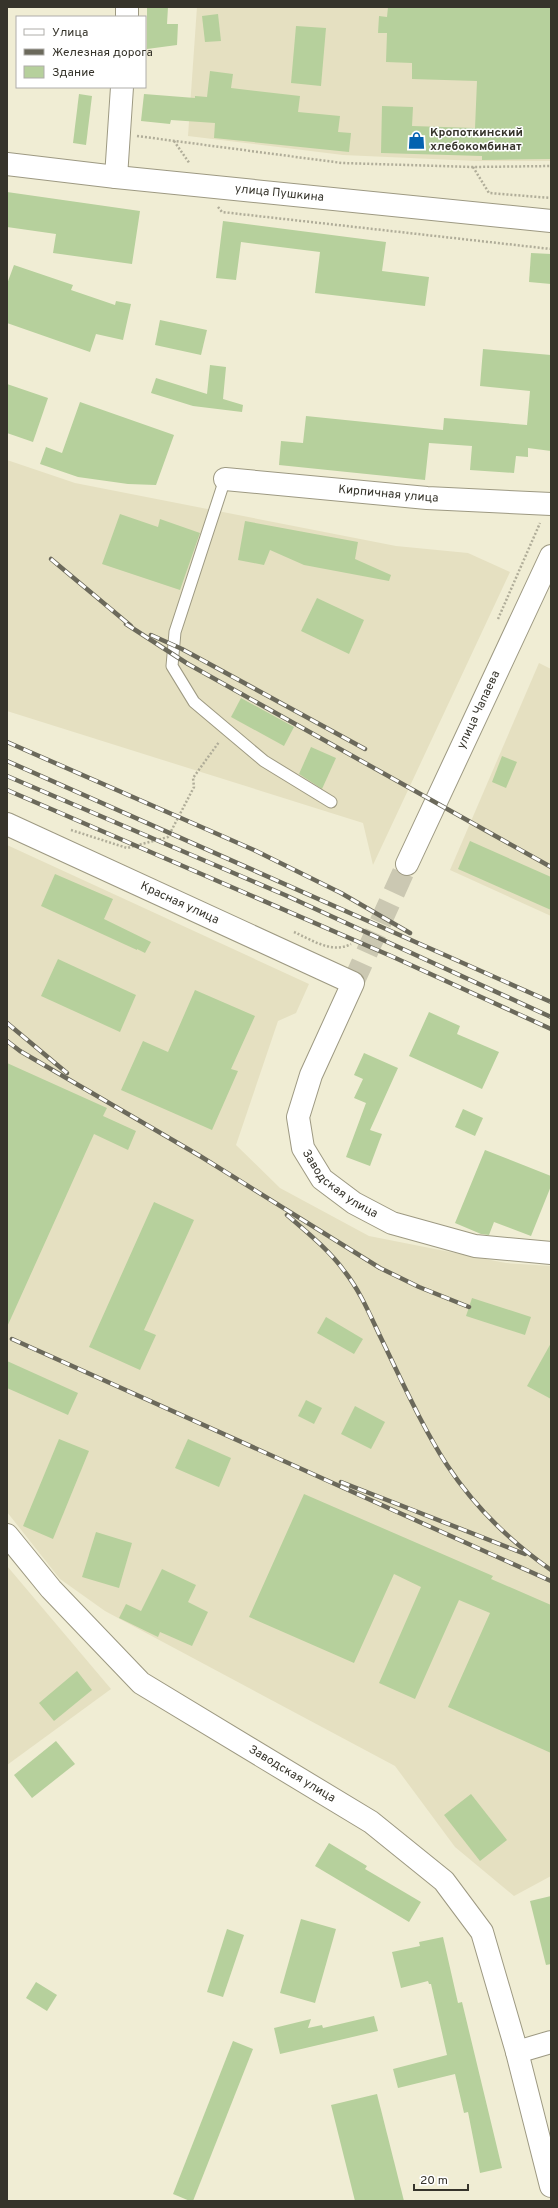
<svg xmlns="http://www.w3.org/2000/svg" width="558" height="2208" font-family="Overpass,sans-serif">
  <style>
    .built { fill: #e5e0c1 }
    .building { fill: #b6d09c }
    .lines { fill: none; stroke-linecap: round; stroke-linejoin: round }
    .secondary-tunnel { stroke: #cbc8b2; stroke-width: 22; stroke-dasharray: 22 11; stroke-linecap: butt }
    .lane-casing { stroke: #9d9982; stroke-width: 13 }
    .street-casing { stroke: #9d9982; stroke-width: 24 }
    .secondary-casing { stroke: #9d9982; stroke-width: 24 }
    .path { stroke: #b0ad99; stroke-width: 2.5; stroke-dasharray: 2 2; stroke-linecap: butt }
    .lane { stroke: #fff; stroke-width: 11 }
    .street { stroke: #fff; stroke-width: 22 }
    .secondary { stroke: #fff; stroke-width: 22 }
    .rail-casing { stroke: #6b695b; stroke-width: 4.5 }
    .rail { stroke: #fff; stroke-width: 3; stroke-dasharray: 9; stroke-linecap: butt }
    .labels { text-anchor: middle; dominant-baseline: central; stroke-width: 3; stroke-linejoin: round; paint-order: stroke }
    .poi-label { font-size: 12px; font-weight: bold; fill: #36342b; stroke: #fff; text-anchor: start }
    .street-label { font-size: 12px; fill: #36342b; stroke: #fff }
  </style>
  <rect width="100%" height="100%" fill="#f0edd4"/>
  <g class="built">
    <path d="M197 7H551V161H477L343 155 188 136Z"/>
    <path d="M7 460 75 483 396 546 468 553 510 572 373 865 363 823 7 711Z"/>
    <path d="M539 663 551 669V916L450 870Z"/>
    <path d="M7 845 309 984 296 1013 278 1021 236 1145 280 1188 369 1236 506 1263 551 1266V1876L514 1896 455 1847 395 1766 105 1611 60 1579 7 1512Z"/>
    <path d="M7 1566 111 1689 7 1765Z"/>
  </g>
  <g class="building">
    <path d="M147 7H168L167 24H178L177 45 147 49Z"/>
    <path d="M388 7H551V159L482 160V156L381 153 382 106 413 107 412 126 475 128 477 81 412 79V63L386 62 387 33H378L379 16 387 17Z"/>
    <path d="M218 14 221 41 205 42 202 16Z"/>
    <path d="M296 26 326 28 321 86 291 83Z"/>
    <path d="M210 71 233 74 231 88 300 96 298 112 340 116 338 132 351 133 349 152 214 138 215 123 171 120 170 124 141 121 144 94 195 98V96L207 97Z"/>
    <path d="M79 94 92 96 86 145 73 143Z"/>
    <path d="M7 192 140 211 132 264 53 253 56 234 7 227Z"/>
    <path d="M223 221 386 242 382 271 429 277 425 306 315 293 320 252 241 242 236 280 216 278Z"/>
    <path d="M531 253 551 254V284L529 282Z"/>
    <path d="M14 265 73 285 71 290 115 305 116 301 131 304 123 340 96 334 90 352 7 323V284Z"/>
    <path d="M160 320 207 330 201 355 155 345Z"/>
    <path d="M483 349 551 355V451L528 448V457L516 456 514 473 470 470 472 446 429 443 425 480 279 465 281 441 303 443 306 416 443 430 444 418 527 425 530 391 480 386Z"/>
    <path d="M210 365 226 367 223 399 243 405 242 412 193 406 151 393 156 378 207 394Z"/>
    <path d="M7 384 48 398 33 442 7 433Z"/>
    <path d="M80 402 174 435 156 485 128 484 78 477 40 464 46 447 62 453Z"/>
    <path d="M120 514 158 527 160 519 200 533 180 590 102 564Z"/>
    <path d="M245 521 358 542 355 559 391 575 389 581 304 565 270 550 264 565 238 560Z"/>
    <path d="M317 598 364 620 349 654 301 631Z"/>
    <path d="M241 698 294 727 284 746 231 717Z"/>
    <path d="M311 747 336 758 322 789 299 774Z"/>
    <path d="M502 756 517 762 506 788 492 782Z"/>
    <path d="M470 841 551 877V910L458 869Z"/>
    <path d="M55 874 113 899 104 919 151 942 145 953 137 949V950L41 906Z"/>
    <path d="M58 959 136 995 120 1032 41 996Z"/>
    <path d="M195 990 255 1016 231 1069 238 1071 212 1130 121 1090 143 1041 168 1052Z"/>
    <path d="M429 1012 460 1026 457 1034 499 1052 482 1089 409 1056Z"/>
    <path d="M364 1053 398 1068 370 1130 382 1134 370 1166 346 1157 366 1103 354 1098 363 1079 354 1075Z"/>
    <path d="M7 1063 107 1108 103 1116 136 1131 128 1150 94 1134 7 1327Z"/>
    <path d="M463 1109 483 1118 475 1136 455 1127Z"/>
    <path d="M485 1150 551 1176V1186L531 1236 494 1222 489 1235 481 1234 455 1223Z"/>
    <path d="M154 1202 194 1220 144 1330 156 1335 140 1370 89 1347Z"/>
    <path d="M472 1298 531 1317 525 1335 466 1316Z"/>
    <path d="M326 1317 363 1339 354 1354 317 1333Z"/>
    <path d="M551 1343V1399L527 1386Z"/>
    <path d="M7 1361 78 1393 68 1415 7 1388Z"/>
    <path d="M306 1400 322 1408 314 1424 298 1416Z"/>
    <path d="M355 1406 385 1422 371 1449 341 1434Z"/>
    <path d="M59 1439 89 1451 53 1539 23 1526Z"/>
    <path d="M188 1439 231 1458 219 1487 175 1468Z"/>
    <path d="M304 1494 493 1576 491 1579 551 1605V1753L448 1707 490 1613 459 1600 415 1699 379 1683 421 1587 394 1574 354 1663 249 1617Z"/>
    <path d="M96 1532 132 1543 119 1588 82 1577Z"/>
    <path d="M162 1569 196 1585 188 1602 208 1612 192 1646 160 1632 158 1637 119 1618 126 1604 141 1611Z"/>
    <path d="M77 1671 92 1690 54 1721 39 1703Z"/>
    <path d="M56 1741 75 1764 32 1798 14 1775Z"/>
    <path d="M471 1794 507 1840 480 1861 444 1815Z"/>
    <path d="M329 1843 367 1866 365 1869 421 1902 409 1922 315 1866Z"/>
    <path d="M551 1896V1964L546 1965 530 1901Z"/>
    <path d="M301 1919 336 1929 315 2003 280 1993Z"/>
    <path d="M227 1929 244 1935 223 1997 207 1992Z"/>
    <path d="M443 1937 458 2003 462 2002 502 2168 480 2173 468 2112 464 2113 455 2074 398 2088 393 2069 447 2055 431 1984H429L428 1981 401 1988 392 1952 420 1946 419 1942Z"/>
    <path d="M36 1982 57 1995 47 2011 26 1998Z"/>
    <path d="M374 2016 378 2031 280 2054 274 2028 311 2019 308 2028 322 2025 323 2028Z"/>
    <path d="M233 2041 253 2049 193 2201H190L173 2194Z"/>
    <path d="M377 2094 404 2201H355L331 2105Z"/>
  </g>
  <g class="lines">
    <path class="secondary-tunnel" d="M353 983 407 864"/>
    <defs>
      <path id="lane" d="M225 479 175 632 172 666 194 702 264 761 331 802"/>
      <g id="street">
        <path id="s1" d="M225 479 427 498 551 504"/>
      </g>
      <g id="secondary">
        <path d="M127 17V7"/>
        <path id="s2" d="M7 164 116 177 551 221"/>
        <path d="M116 177 122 87"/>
        <path id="s3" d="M7 824 353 983 311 1075 298 1117 303 1148 322 1179 354 1203 392 1223 475 1246 551 1253"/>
        <path id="s4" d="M407 864 551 556"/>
        <path id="s5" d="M7 1535 51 1589 141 1683 371 1822 444 1881 482 1932 517 2052 551 2186"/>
        <path d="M517 2052 551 2042"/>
      </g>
    </defs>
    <use href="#lane" class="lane-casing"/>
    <use href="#street" class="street-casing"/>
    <use href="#secondary" class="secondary-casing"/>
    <g class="path">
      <path d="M137 136 342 163 473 167 551 166"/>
      <path d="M174 141 190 164"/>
      <path d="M473 167 489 193 551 198"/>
      <path d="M218 207 222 212 551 249"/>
      <path d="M498 619 540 523"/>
      <path d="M71 830 127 848 168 837 194 787 193 778 219 742"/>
      <path d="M294 932C312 940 332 954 351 944"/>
    </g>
    <use href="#lane" class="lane"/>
    <use href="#street" class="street"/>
    <use href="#secondary" class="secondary"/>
    <defs>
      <g id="rail">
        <path d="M51 559 131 626"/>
        <path d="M126 624 188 664 551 867"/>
        <path d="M151 635 182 649 365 749"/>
        <path d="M7 742 254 850 341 893 410 933"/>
        <path d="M7 761 551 1002"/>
        <path d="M7 776 285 895 551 1017"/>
        <path d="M7 790 391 956 551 1029"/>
        <path d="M7 1023 67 1073"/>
        <path d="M7 1041 20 1051 200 1156 380 1268 419 1287 469 1307"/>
        <path d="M287 1215C308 1233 329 1250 345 1272 360 1291 370 1315 380 1336 401 1379 421 1425 447 1465 474 1506 511 1542 551 1570"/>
        <path d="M12 1339 551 1581"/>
        <path d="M341 1482 525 1554"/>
      </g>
    </defs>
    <use href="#rail" class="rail-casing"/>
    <use href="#rail" class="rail"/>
  </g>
  <defs>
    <symbol id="shop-bare" viewBox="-9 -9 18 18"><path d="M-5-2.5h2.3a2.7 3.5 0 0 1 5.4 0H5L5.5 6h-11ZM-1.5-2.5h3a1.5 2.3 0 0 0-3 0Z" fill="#0363b0" stroke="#fff" stroke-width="2.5" paint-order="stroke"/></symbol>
  </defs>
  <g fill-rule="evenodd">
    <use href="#shop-bare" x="404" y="128" width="25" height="25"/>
  </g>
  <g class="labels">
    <g class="poi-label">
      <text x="430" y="133">Кропоткинский<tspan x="430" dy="14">хлебокомбинат</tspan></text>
    </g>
    <g class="street-label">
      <text stroke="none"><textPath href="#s2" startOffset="274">улица Пушкина</textPath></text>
      <text stroke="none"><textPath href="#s1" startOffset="164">Кирпичная улица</textPath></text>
      <text stroke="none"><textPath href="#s4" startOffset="170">улица Чапаева</textPath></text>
      <text stroke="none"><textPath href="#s3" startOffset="190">Красная улица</textPath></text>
      <text stroke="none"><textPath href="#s3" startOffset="610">Заводская улица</textPath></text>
      <text stroke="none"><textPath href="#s5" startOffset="376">Заводская улица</textPath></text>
    </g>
  </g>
  <rect width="558" height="2208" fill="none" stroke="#36342b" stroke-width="16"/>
  <rect x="16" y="16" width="130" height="72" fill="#ffffff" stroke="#afaeaa"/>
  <rect x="24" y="29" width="20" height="6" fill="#ffffff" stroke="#afaeaa"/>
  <text x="52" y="36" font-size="12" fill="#36342b">Улица</text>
  <rect x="24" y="49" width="20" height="6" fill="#6b695b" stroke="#afaeaa"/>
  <text x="52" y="56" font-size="12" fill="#36342b">Железная дорога</text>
  <rect x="24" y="66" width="20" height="12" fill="#b6d09c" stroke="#afaeaa"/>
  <text x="52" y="76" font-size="12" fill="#36342b">Здание</text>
  <path d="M414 2184v6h54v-6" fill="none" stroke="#36342b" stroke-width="2"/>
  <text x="420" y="2184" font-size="12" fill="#36342b" stroke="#ffffff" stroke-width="3" paint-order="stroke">20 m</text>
</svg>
